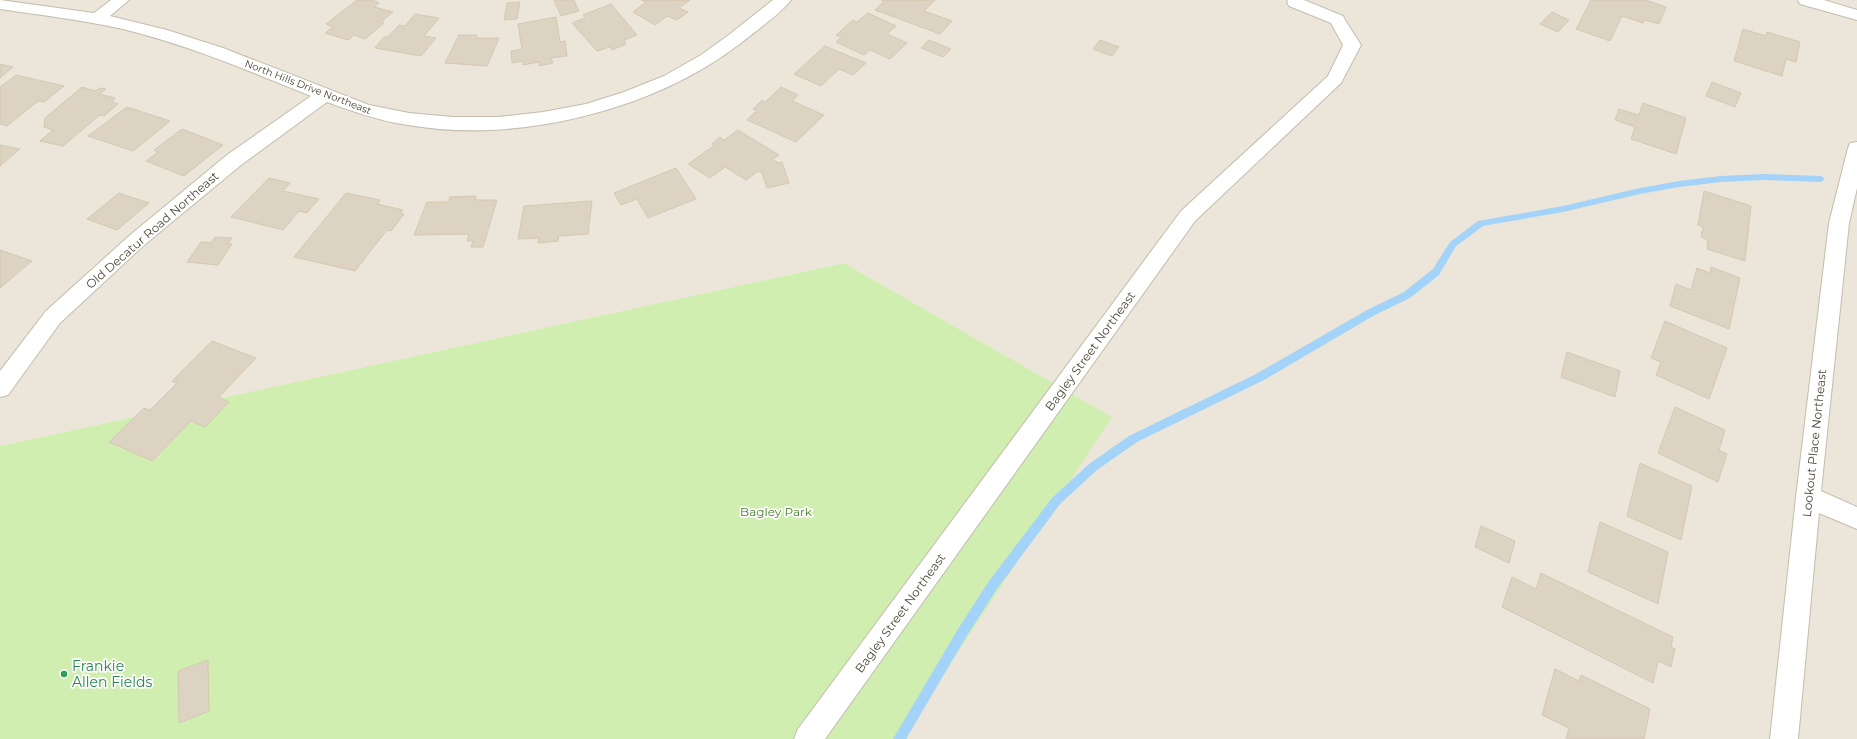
<svg xmlns="http://www.w3.org/2000/svg" width="1857" height="739" font-family="Montserrat,sans-serif">
  <style>
    .residential { fill: #ebe6d9 }
    .green { fill: #d1eeb1 }
    .lines { fill: none; stroke-linecap: round; stroke-linejoin: round }
    .stream { fill: #a3d3f8; fill-rule: evenodd }
    .building { fill: #ddd3c2; stroke: #d5c8b2 }
    .minor-casing { stroke: #c4bcac; stroke-width: 2 }
    .minor { fill: #fff; fill-rule: evenodd }
    .leisure-dot { fill: #2e9e5b; stroke: #fff; stroke-width: 1.5 }
    .labels { text-anchor: middle; dominant-baseline: central; stroke-width: 3.5; stroke-linejoin: round; paint-order: stroke }
    .far-street-label { font-size: 10px; fill: #4c4538; stroke: #fff }
    .street-label { font-size: 12px; fill: #4c4538; stroke: #fff }
    .park-label { font-size: 12px; fill: #438022; stroke: #fff }
    .near-leisure-label { font-size: 14px; fill: #27864d; stroke: #fff; text-anchor: start }
  </style>
  <rect width="100%" height="100%" fill="#f7f4eb"/>
  <path class="residential" d="M0 0H1857V739H901L1111 417 844 263 0 446Z"/>
  <path class="green" d="M844 263 1112 417 901 739H0V446Z"/>
  <g class="lines">
    <path class="stream" d="M1764 174 1821 176 1825 179 1821 182 1764 180 1721 182 1679 187 1640 194 1563 212 1483 226 1456 246 1439 275 1410 298 1373 316 1264 380 1137 442 1097 470 1060 504 997 589 966 637 906 739H893L958 629 989 581 1052 498 1089 464 1129 436 1256 374 1367 310 1404 292 1433 269 1450 242 1478 221 1563 206 1640 188 1679 181 1721 176Z"/>
  </g>
  <g class="building">
    <path d="M357 0H372L379 3 374 7 393 12 381 22 384 23 365 39 354 35 348 40 325 33 333 27 326 24Z"/>
    <path d="M554 0H574L579 11 561 16Z"/>
    <path d="M641 0H690L679 8 688 12 677 20 667 16 655 25 633 12 646 2Z"/>
    <path d="M881 0H935L924 11 952 21 940 34 875 10 884 1Z"/>
    <path d="M1591 0H1646L1666 7 1659 24 1645 20 1643 23 1622 16 1610 41 1576 29Z"/>
    <path d="M520 2 517 19 504 20 507 3Z"/>
    <path d="M611 4 637 35 624 40 626 44 612 50 610 47 597 51 572 23 585 18 583 15Z"/>
    <path d="M1552 12 1569 20 1558 32 1540 24Z"/>
    <path d="M868 13 896 26 887 34 907 43 890 59 870 50 864 55 836 42 841 37 836 35 853 20 857 22Z"/>
    <path d="M415 14 439 18 424 36 436 38 421 56 375 48 384 37H388L399 25 405 26Z"/>
    <path d="M556 17 560 42 565 41 567 56 551 58 553 63 539 66V62L523 65V61L512 63 511 51 522 49 518 24Z"/>
    <path d="M1743 29 1766 36 1767 32 1800 42 1796 62 1786 59 1782 76 1734 61Z"/>
    <path d="M459 35H477L476 38H499L487 66 445 63Z"/>
    <path d="M929 40 951 49 943 57 921 48Z"/>
    <path d="M1100 40 1119 47 1112 56 1093 49Z"/>
    <path d="M825 46 866 63 853 75 839 69 821 86 794 74Z"/>
    <path d="M0 64 13 67 0 78Z"/>
    <path d="M16 75 64 86 44 102 38 101 7 126 0 124V87Z"/>
    <path d="M1712 82 1741 93 1735 107 1706 96Z"/>
    <path d="M82 87 95 91 100 88 106 89 99 94 115 98 112 102 118 104 104 116 100 115 63 146 40 141 53 130 44 127 45 118Z"/>
    <path d="M781 87 798 95 792 101 824 115 796 142 747 120 757 110 753 109 762 100 765 102Z"/>
    <path d="M1643 103 1686 118 1676 154 1631 139 1635 127 1615 120 1619 109 1639 115Z"/>
    <path d="M127 107 170 121 133 151 88 136Z"/>
    <path d="M182 129 223 145 184 176 146 161 158 152 154 150Z"/>
    <path d="M738 130 779 155 772 160 779 163 782 162 789 183 767 188 762 173 758 171 746 180 725 167 710 178 688 164 715 145 712 144 720 137 724 140Z"/>
    <path d="M0 145 20 149 0 166Z"/>
    <path d="M676 168 696 199 648 218 637 199 621 205 614 193Z"/>
    <path d="M269 178 290 183 283 191 319 199 307 213 299 211 283 230 231 217Z"/>
    <path d="M1704 191 1751 206 1745 261 1707 249 1708 240 1701 237 1703 227 1698 225Z"/>
    <path d="M119 193 149 203 117 230 87 219Z"/>
    <path d="M346 193 380 200 377 204 403 210 400 213 404 214 391 231 387 230 355 271 294 257Z"/>
    <path d="M476 196 475 200H497L483 247H471L473 241H467L469 234 414 235 427 202H448L450 197Z"/>
    <path d="M592 201 588 234 559 236 558 241 538 243 539 238 518 239 524 206Z"/>
    <path d="M215 237 232 238 228 244H232L218 265 187 262 201 242 211 243Z"/>
    <path d="M0 250 32 261 0 288Z"/>
    <path d="M1711 267 1740 278 1729 329 1670 306 1676 284 1691 290 1697 268 1710 273Z"/>
    <path d="M1665 321 1727 348 1709 399 1656 375 1661 362 1651 358Z"/>
    <path d="M212 341 256 358 219 397 229 402 205 427 191 421 152 461 109 442 144 408 150 410 177 383 172 381Z"/>
    <path d="M1567 352 1620 371 1615 397 1561 377Z"/>
    <path d="M1675 407 1725 430 1719 450 1727 454 1718 482 1658 453Z"/>
    <path d="M1640 463 1692 486 1681 540 1627 516Z"/>
    <path d="M1600 522 1668 552 1658 604 1588 572Z"/>
    <path d="M1481 526 1515 541 1509 563 1475 547Z"/>
    <path d="M1541 573 1673 637 1671 647 1675 649 1671 667 1658 661 1653 683 1502 607 1512 577 1536 589Z"/>
    <path d="M208 660 209 711 179 723 178 671Z"/>
    <path d="M1555 669 1579 681 1581 675 1650 709 1644 739H1566L1569 728 1542 715Z"/>
  </g>
  <g class="lines">
    <defs>
      <g id="minor">
        <path d="M0 0 94 13 111 0H129L110 16 167 30 223 48 369 105 409 113 453 117H498L543 112 586 104 624 92 664 76 701 55 730 34 773 0H791C783 12 753 33 741 43 653 111 517 144 408 125 380 121 354 112 327 102L241 165 143 246 60 323 8 395 0 397V371L46 311 129 236 227 155 311 96C249 71 188 45 123 29 82 20 41 15 0 9Z"/>
        <path d="M1288 0H1304L1343 16 1345 20 1361 45 1341 83 1195 221 825 739H794L798 729 1181 211 1328 76 1343 45 1331 23 1289 6 1287 2Z"/>
        <path d="M1798 0H1824L1857 10V20L1800 4Z"/>
        <path d="M1857 142V188L1849 223 1821 491 1857 507V529L1819 513 1798 739H1770L1796 497 1829 223 1848 148 1850 143Z"/>
      </g>
    </defs>
    <use href="#minor" class="minor-casing"/>
    <use href="#minor" class="minor"/>
  </g>
  <circle class="leisure-dot" cx="64" cy="674" r="4"/>
  <g class="labels">
    <g class="far-street-label">
      <text transform="translate(308 87) rotate(21)">North Hills Drive Northeast</text>
    </g>
    <g class="street-label">
      <text transform="translate(152 230) rotate(-41)">Old Decatur Road Northeast</text>
      <text transform="translate(1090 351) rotate(-54)">Bagley Street Northeast</text>
      <text transform="translate(1814 443) rotate(-84)">Lookout Place Northeast</text>
      <text transform="translate(900 613) rotate(-54)">Bagley Street Northeast</text>
    </g>
    <g class="park-label">
      <text x="776" y="511">Bagley Park</text>
    </g>
    <g class="near-leisure-label">
      <text x="72" y="666">Frankie<tspan x="72" dy="16">Allen Fields</tspan></text>
    </g>
  </g>
</svg>
